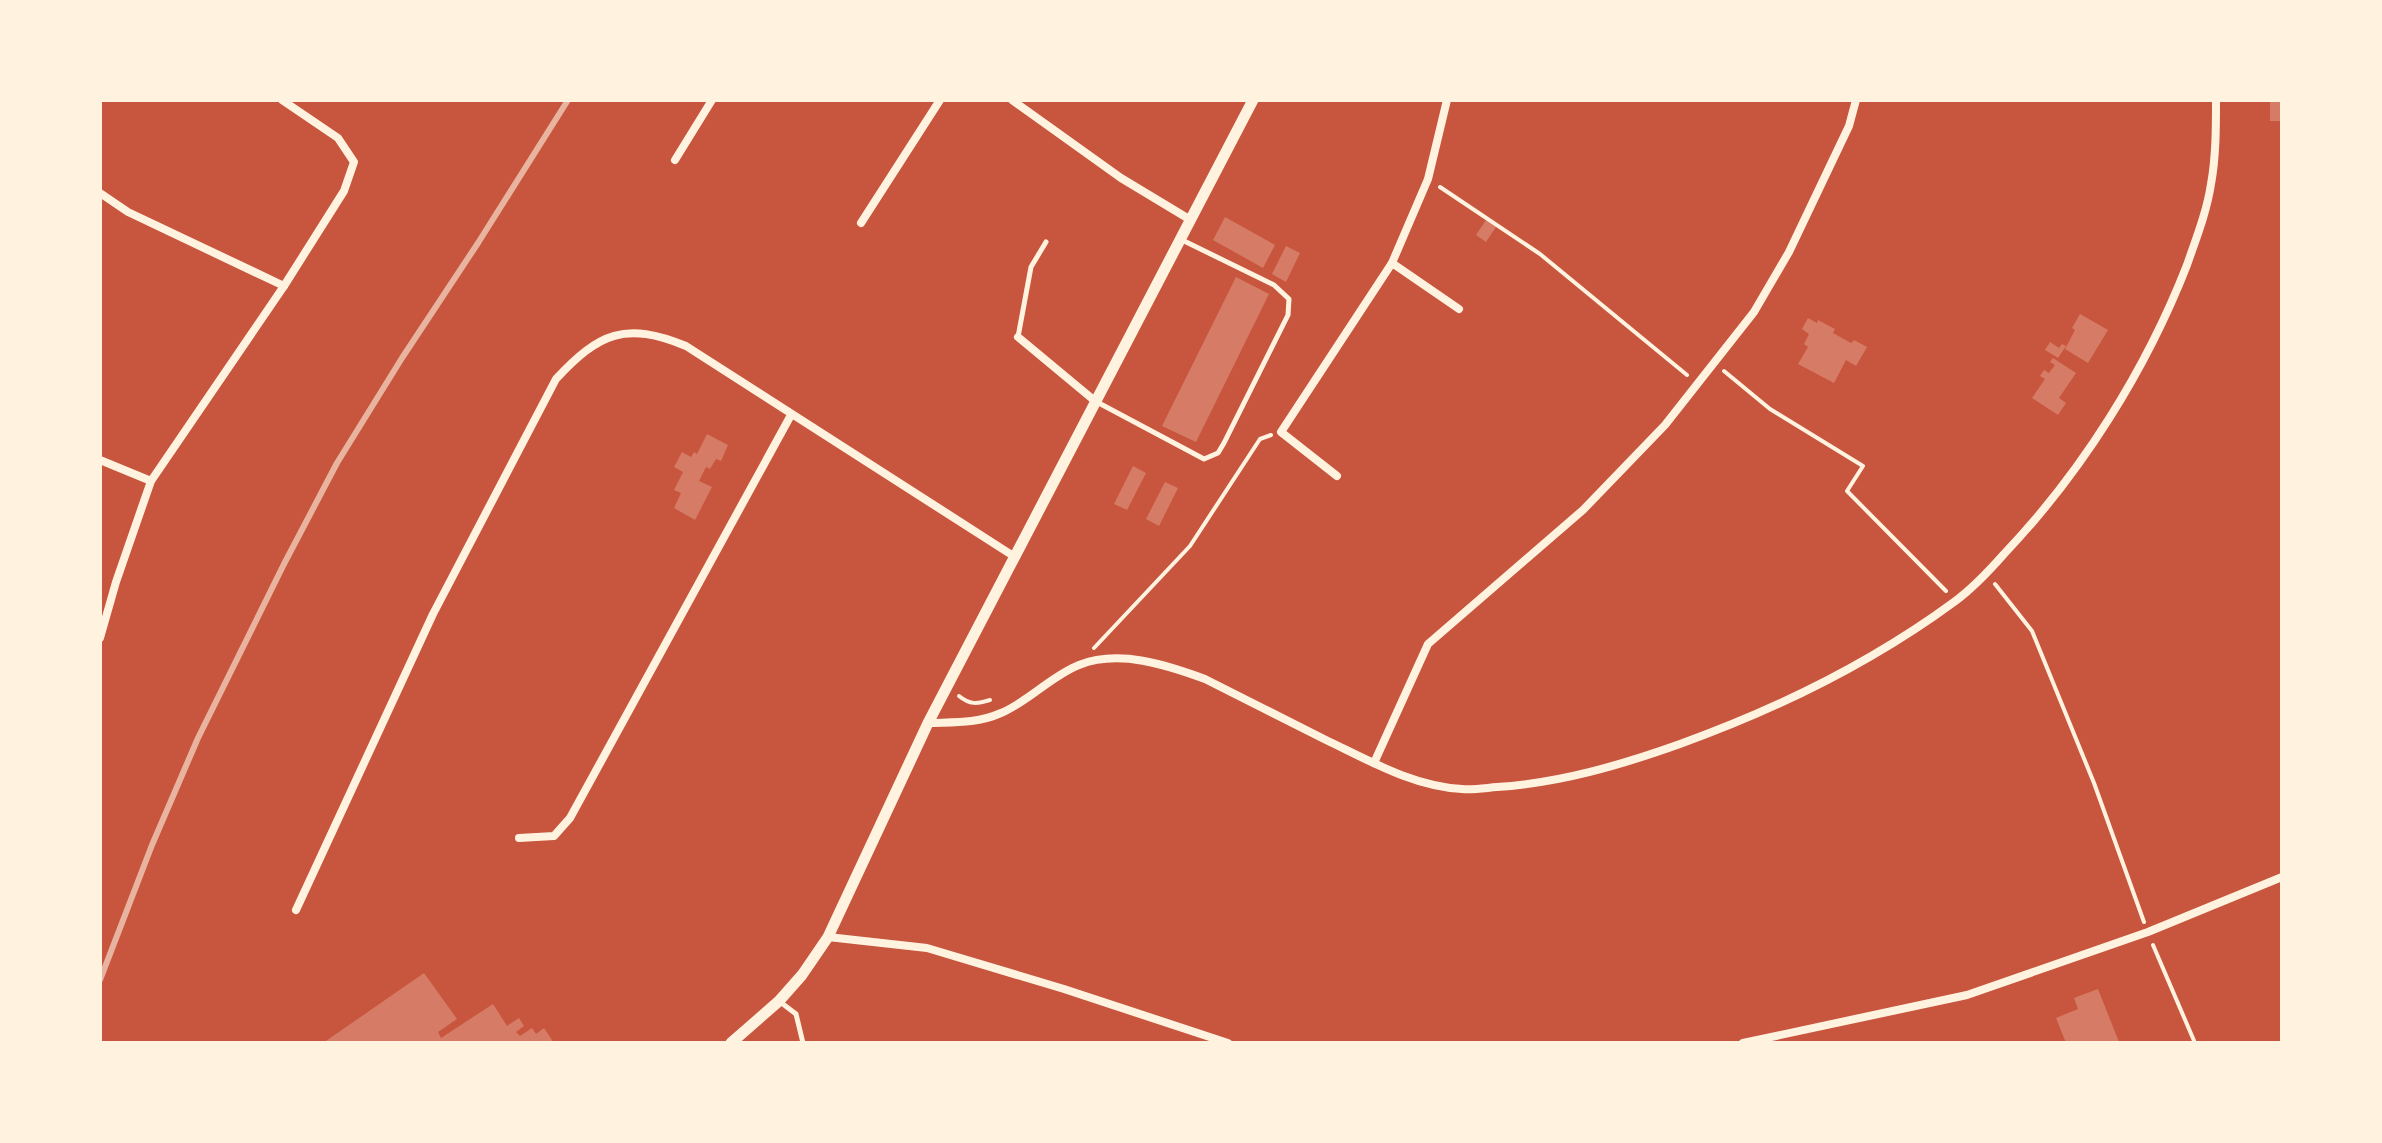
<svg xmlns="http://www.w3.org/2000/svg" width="2382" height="1143" font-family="Barlow,sans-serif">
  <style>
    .building { fill: #d67c66 }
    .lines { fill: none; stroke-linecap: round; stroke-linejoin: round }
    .path { stroke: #fff3e0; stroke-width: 4 }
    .service { stroke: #fff3e0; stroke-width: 5 }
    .minor { stroke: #fff3e0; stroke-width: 8 }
    .tertiary { stroke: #fff3e0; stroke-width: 11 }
    .rail { stroke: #e9b49f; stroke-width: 6 }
  </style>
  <rect width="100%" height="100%" fill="#c8553d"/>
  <g class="building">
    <rect x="2270" y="100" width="12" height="21"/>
    <path d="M1225 217 1275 245 1263 268 1213 240Z"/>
    <path d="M1486 220 1496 227 1486 242 1476 235Z"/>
    <path d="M1286 246 1300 253 1286 282 1272 274Z"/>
    <path d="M1236 277 1269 294 1196 442 1162 426Z"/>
    <path d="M2080 314 2108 330 2088 363 2065 349 2075 330 2072 328Z"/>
    <path d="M1808 318 1817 323 1818 320 1835 329 1833 333 1851 343 1854 340 1867 347 1856 366 1846 360 1834 383 1798 364 1808 347 1804 344 1809 334 1802 329Z"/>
    <path d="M2050 342 2059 348 2062 344 2066 346 2058 358 2045 350Z"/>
    <path d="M2053 358 2076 373 2059 398 2066 403 2058 415 2032 398 2045 379 2040 376 2044 370 2049 373 2055 365 2050 362Z"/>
    <path d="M707 434 728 445 721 461 716 459 710 469 706 467 699 481 712 487 695 520 674 508 681 493 674 490 683 472 674 467 682 452 691 457 694 452 697 454Z"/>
    <path d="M1133 466 1146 473 1127 510 1114 504Z"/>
    <path d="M1165 482 1178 488 1159 526 1146 519Z"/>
    <path d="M424 973 457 1019 438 1032 441 1038 493 1004 507 1026 519 1018 524 1026 516 1032 520 1036 532 1028 536 1034 544 1028 554 1043H426L424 1041 422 1043H323Z"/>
    <path d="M2098 989 2119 1042 2066 1043 2056 1018 2078 1009 2074 998Z"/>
  </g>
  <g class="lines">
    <g class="path">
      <path d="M1440 187 1540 254 1687 375"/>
      <path d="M1724 371 1770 409 1863 466 1847 491 1946 591"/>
      <path d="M1995 584 2032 631 2094 783 2144 922"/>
      <path d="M1094 648 1190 546 1260 439 1271 435"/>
      <path d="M959 696C970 705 977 704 990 700"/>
      <path d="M2153 945 2195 1043"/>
    </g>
    <g class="service">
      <path d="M1018 337 1031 267 1046 242"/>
      <path d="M1095 401 1204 459 1218 453 1224 443 1288 315 1289 299 1274 285 1180 239"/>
      <path d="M779 1001 796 1014 803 1043"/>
    </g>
    <g class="minor">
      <path d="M282 100 338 138 354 162 344 191 284 286"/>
      <path d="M1012 100 1121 178 1189 219"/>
      <path d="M675 160 712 100"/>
      <path d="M100 193 128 212 284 286 151 481 116 582 100 638"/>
      <path d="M861 223 940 100"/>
      <path d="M1392 263 1459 309"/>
      <path d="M1018 337 1095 401"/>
      <path d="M100 460 151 481"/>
      <path d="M1337 476 1281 432 1392 263 1428 179 1447 100"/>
      <path d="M928 723C954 722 976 724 1001 713 1028 702 1051 676 1079 665 1119 649 1167 665 1205 679 1245 699 1284 719 1324 739 1368 760 1412 786 1462 789 1473 790 1485 788 1497 787 1560 783 1621 765 1680 744 1777 709 1871 663 1954 602 1972 589 1989 571 2004 554 2082 472 2146 370 2187 265 2196 239 2207 211 2211 184 2216 157 2216 127 2216 100"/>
      <path d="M1374 763 1428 644 1583 510 1665 425 1754 312 1789 252 1849 126 1856 100"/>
      <path d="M519 838 554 836 570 818 791 415"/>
      <path d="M296 910 433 614 556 379C599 333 625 321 686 346L1015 557"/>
      <path d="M828 937 927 948 1064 989 1228 1043"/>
      <path d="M1743 1043 1967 995 2148 932 2282 877"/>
    </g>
    <path class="tertiary" d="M731 1043 779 1001 802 975 828 937 928 723 1253 100"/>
    <path class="rail" d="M100 980 152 845 198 738 284 564 337 463 402 358 478 243 568 100"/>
  </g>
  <rect width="2382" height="1143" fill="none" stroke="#fff3e0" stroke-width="204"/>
</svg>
